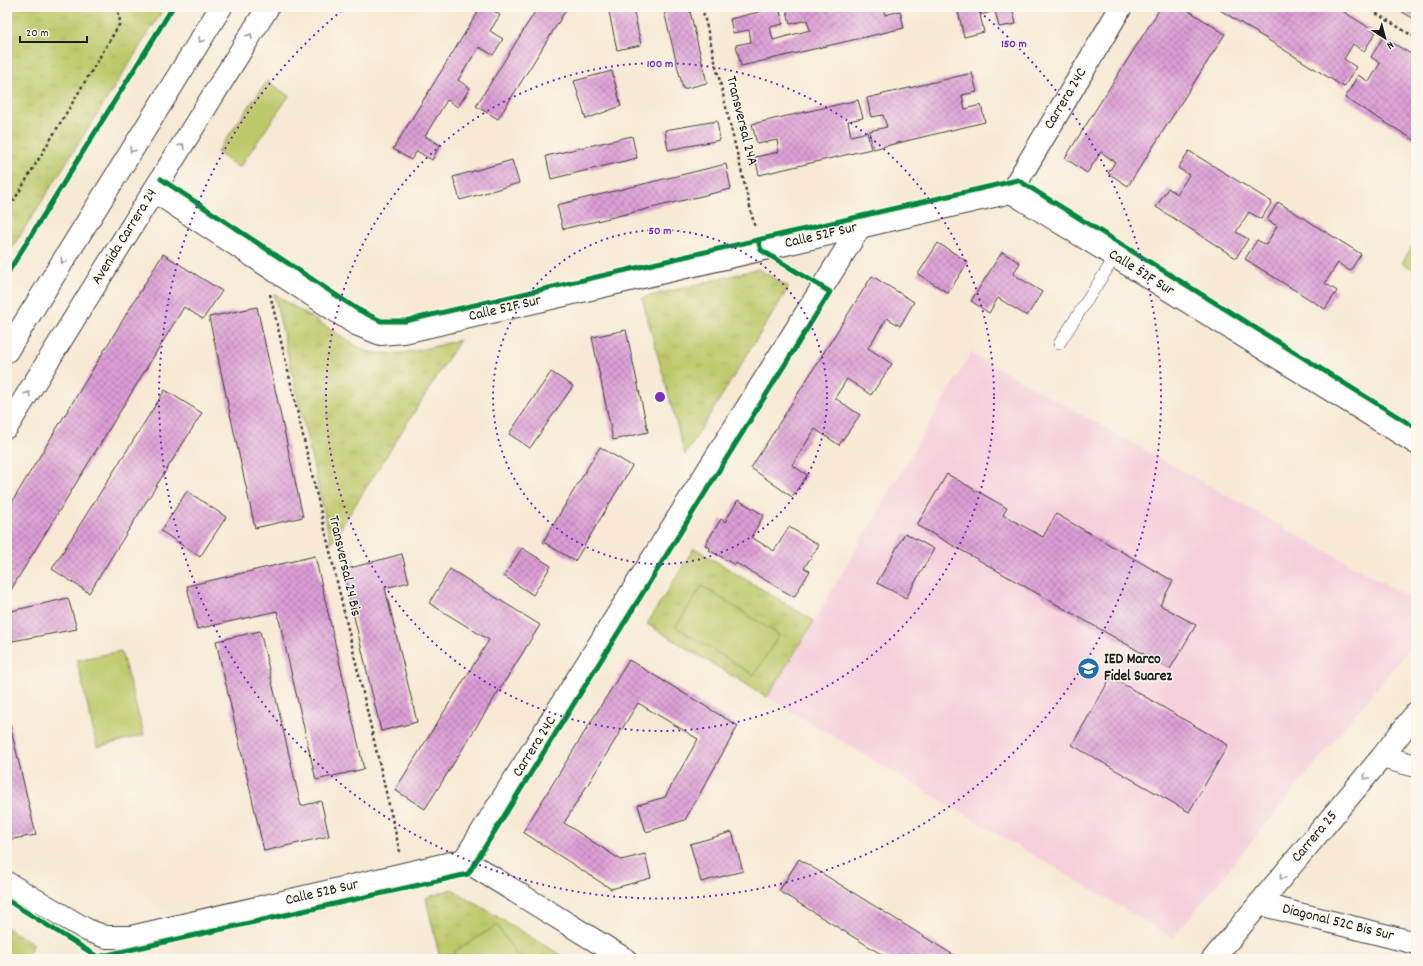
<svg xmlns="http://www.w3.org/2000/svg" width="1423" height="966" font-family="Dekko,sans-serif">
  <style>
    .built { fill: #f5cfdb }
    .grass { fill: url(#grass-tufts); stroke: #6c7244 }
    .garden { fill: #bdc96b; stroke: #6c7244 }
    .building { fill: url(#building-cross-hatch) }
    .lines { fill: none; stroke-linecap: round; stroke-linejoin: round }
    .service-casing { stroke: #3d3b38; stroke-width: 12 }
    .minor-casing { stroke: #3d3b38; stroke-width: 24 }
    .tertiary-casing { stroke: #3d3b38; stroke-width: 24 }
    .secondary-casing { stroke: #3d3b38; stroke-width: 24 }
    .path { stroke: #3d3b38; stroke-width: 2.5; stroke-dasharray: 3 3; stroke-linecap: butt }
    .service { stroke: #fff; stroke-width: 11 }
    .minor { stroke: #fff; stroke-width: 22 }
    .tertiary { stroke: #fff; stroke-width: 22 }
    .secondary { stroke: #fff; stroke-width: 22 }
    .cycleway-casing { stroke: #fbf7ec; stroke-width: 8 }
    .cycleway { stroke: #00873e; stroke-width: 5 }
    .oneway { stroke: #999 }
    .ring { fill: none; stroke: #7b2cbf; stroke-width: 2; stroke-dasharray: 2 4 }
    .labels { text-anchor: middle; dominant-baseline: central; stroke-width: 3; stroke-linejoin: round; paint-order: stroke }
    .street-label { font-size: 15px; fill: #1c1c1c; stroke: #fbf7ec }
    .poi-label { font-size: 15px; font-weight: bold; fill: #1c1c1c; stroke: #fbf7ec; text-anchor: start }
    .centre { fill: #7b2cbf; stroke: #fbf7ec; stroke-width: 2 }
    .ring-label { font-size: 12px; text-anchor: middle; font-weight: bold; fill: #7b2cbf; stroke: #fbf7ec; stroke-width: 3; stroke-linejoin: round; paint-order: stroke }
  </style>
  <defs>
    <pattern id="grass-tufts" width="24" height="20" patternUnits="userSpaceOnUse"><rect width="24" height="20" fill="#bdc96b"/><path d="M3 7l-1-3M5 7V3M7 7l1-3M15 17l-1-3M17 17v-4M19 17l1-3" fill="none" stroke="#a2ac5c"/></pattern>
    <pattern id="building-cross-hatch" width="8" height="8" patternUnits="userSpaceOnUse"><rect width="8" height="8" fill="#dc9ed5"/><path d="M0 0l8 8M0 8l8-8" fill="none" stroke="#b280ac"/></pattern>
  </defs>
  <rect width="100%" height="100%" fill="#fbf7ec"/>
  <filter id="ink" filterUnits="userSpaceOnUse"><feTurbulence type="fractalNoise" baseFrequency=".025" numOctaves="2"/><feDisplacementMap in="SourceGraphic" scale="8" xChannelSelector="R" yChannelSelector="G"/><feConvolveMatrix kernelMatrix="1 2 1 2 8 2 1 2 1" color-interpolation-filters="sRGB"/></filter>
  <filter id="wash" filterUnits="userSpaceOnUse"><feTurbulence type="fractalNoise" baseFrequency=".012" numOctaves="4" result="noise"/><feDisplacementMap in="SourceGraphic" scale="16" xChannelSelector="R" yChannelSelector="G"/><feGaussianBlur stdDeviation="0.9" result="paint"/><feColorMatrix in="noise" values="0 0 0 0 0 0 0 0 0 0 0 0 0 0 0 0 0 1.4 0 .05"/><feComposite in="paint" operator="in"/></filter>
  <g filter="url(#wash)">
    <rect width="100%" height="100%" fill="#f7e9d4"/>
    <path class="built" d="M971 353 1416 601V640L1173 938 767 697 814 621Z"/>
    <g class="grass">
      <path d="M7 7H165L7 256Z"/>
      <path d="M758 269 789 287 685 455 642 298Z"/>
      <path d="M274 294 365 351C397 359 429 347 460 340L331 543Z"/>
      <path d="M694 548 814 621 767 697 647 624Z"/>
      <path d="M452 889 567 959H440L426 898Z"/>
      <path d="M7 928 34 944 25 959H7Z"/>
    </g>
    <g class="garden">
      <path d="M267 81 289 96 239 168 217 152Z"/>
      <path d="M1416 240V271L1402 263Z"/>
      <path d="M702 586 779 635 754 675 676 627Z"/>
      <path d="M121 651 144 735 97 747 77 660Z"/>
      <path d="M497 925 519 959H458L454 952Z"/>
    </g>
    <g id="blocks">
      <g class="building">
        <path d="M481 7H487L500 15 490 31 503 39 493 55 479 47 458 80 470 88 458 107 447 100 425 136 440 145 432 160 417 151 411 160 393 149Z"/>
        <path d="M538 7H568L498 119 476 106Z"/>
        <path d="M608 7H633L641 45 617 50Z"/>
        <path d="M663 7H689L707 83 683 89Z"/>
        <path d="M779 7 783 24 770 27 773 40 810 30 807 20 790 24 786 7H883L885 15 900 11 904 28 741 66 736 45 751 42 749 30 733 33 730 19Z"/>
        <path d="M957 7H1012L1016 24 999 27 995 11 980 15 984 32 964 37Z"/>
        <path d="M1161 7H1183L1225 34 1128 186 1108 173 1115 162 1101 152 1087 173 1065 158Z"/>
        <path d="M1215 7H1336L1376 32 1364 51 1353 44 1344 59 1356 67 1344 87Z"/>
        <path d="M1394 7H1416V20Z"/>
        <path d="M1383 37 1416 57V141L1345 98 1358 75 1369 82 1380 63 1371 57Z"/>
        <path d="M612 71 621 106 586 119 574 81Z"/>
        <path d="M972 73 977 92 962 95 965 109 981 105 985 122 873 149 869 131 887 127 883 115 871 117 867 98Z"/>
        <path d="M858 100 863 118 848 121 851 136 867 132 871 149 759 175 755 157 779 152 777 140 757 144 752 124Z"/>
        <path d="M717 121 720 140 668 150 665 130Z"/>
        <path d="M632 136 637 158 551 179 546 156Z"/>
        <path d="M1189 151 1272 202 1261 219 1249 212 1236 232 1248 239 1236 258 1156 207 1168 188 1177 194 1189 175 1178 168Z"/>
        <path d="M512 160 519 183 460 200 453 177Z"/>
        <path d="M726 164 731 189 563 229 557 205Z"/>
        <path d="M1278 202 1361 254 1350 271 1338 263 1325 283 1337 291 1325 309 1245 259 1257 240 1266 245 1277 226 1267 220Z"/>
        <path d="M938 243 968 262 948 293 918 274Z"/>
        <path d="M1002 252 1020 263 1013 274 1042 292 1027 316 998 298 989 313 971 301Z"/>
        <path d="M163 254 222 291 203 319 184 307 7 596V510Z"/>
        <path d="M872 276 914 302 900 326 887 318 868 348 892 364 871 395 847 379 835 398 860 415 839 445 815 429 792 465 807 475 792 497 751 468Z"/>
        <path d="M257 307 303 517 255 528 209 317Z"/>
        <path d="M626 330 648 432 613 440 592 337Z"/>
        <path d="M551 372 573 386 530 448 509 434Z"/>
        <path d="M165 390 202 413 89 593 52 569Z"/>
        <path d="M600 447 632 466 575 561 543 542Z"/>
        <path d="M947 474 1007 508 1003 515 1043 537 1056 514 1173 581 1160 605 1196 625 1170 669 917 525Z"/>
        <path d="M187 491 226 517 200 557 161 531Z"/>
        <path d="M738 500 764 515 751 537 774 551 789 527 819 545 804 568 810 571 794 597 736 563 735 565 709 550 710 548 705 545 721 519 725 522Z"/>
        <path d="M905 533 934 549 906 598 877 583Z"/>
        <path d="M522 548 551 566 533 595 504 576Z"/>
        <path d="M402 554 409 582 385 588 417 722 381 731 343 570Z"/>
        <path d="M315 556 364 769 316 780 277 611 197 629 187 586Z"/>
        <path d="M450 569 540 625 425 809 395 790 489 640 429 603Z"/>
        <path d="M68 598 77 629 7 642V612Z"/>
        <path d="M260 631 301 806 321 801 329 836 264 851 216 641Z"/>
        <path d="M629 660 738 726 685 820 646 832 638 805 665 797 698 739 638 703 564 823 621 860 645 854 651 878 611 889 523 832Z"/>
        <path d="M1111 677 1228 745 1189 812 1072 745Z"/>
        <path d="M7 712 36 835 7 840Z"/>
        <path d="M732 832 743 871 701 882 690 844Z"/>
        <path d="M799 859 960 959H889L779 891Z"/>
      </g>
    </g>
  </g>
  <g filter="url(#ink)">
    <use href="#blocks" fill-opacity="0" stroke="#3d3b38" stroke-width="1"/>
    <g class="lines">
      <defs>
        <path id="service" d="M1059 344 1115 257"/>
        <g id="minor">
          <path d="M154 191 356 324 381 334 404 332 1011 192 1416 443"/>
          <path d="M1011 192 1121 7"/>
          <path d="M1382 757 1416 766"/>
          <path d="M464 860 860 227"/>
          <path d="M7 883 87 930 106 937H131L464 860 625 959"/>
          <path d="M1259 904 1416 943"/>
        </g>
        <path id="tertiary" d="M1213 959 1382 757 1416 713"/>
        <g id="secondary">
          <path d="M7 351 221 7"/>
          <path d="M7 427 268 7"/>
        </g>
      </defs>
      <use href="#service" class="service-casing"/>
      <use href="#minor" class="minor-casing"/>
      <use href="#tertiary" class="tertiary-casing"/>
      <use href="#secondary" class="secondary-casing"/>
      <g class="path">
        <path d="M702 7 755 228"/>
        <path d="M1366 7 1416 38"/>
        <path d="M7 212 119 25 120 16 114 7"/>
        <path d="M270 294 400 852"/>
      </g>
      <use href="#service" class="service"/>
      <use href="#minor" class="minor"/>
      <use href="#tertiary" class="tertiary"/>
      <use href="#secondary" class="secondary"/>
      <defs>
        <g id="cycleway">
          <path d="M161 179 357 309 381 321H405L1018 180 1416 428"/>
          <path d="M7 274 173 7"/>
          <path d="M7 900 98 957 468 874 830 292 761 250 758 240"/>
        </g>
      </defs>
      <use href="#cycleway" class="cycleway-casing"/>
      <use href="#cycleway" class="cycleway"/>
    </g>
    <defs><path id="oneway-chevron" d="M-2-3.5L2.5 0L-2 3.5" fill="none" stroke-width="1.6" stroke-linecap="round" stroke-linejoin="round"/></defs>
    <g class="oneway">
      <use href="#oneway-chevron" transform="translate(250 36) rotate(-58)"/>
      <use href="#oneway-chevron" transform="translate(201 40) rotate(122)"/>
      <use href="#oneway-chevron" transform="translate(182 146) rotate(-58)"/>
      <use href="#oneway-chevron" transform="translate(132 150) rotate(122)"/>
      <use href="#oneway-chevron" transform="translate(63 261) rotate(122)"/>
      <use href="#oneway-chevron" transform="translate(28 394) rotate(-58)"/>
      <use href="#oneway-chevron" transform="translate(1366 777) rotate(130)"/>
      <use href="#oneway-chevron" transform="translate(1282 877) rotate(130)"/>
    </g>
  </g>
  <g class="ring">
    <circle cx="660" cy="397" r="167"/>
    <circle cx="660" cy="397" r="334"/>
    <path d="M975 8A501 501 0 1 1 345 8"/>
  </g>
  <defs>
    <symbol id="school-disc" viewBox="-11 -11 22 22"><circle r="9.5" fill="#1f6fb2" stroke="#fbf7ec"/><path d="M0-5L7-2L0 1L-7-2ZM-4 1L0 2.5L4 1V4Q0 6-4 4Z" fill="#fff"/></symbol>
  </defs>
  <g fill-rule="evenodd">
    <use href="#school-disc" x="1076" y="656" width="25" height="25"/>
  </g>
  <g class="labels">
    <g class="street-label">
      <text transform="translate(1066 99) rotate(-59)">Carrera 24C</text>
      <text transform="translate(741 121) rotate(76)">Transversal 24A</text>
      <text transform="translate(821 236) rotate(-13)">Calle 52F Sur</text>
      <text transform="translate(125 237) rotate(-58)">Avenida Carrera 24</text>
      <text transform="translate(1141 273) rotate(32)">Calle 52F Sur</text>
      <text transform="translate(505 309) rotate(-13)">Calle 52F Sur</text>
      <text transform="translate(344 566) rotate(77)">Transversal 24 Bis</text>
      <text transform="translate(535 747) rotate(-58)">Carrera 24C</text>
      <text transform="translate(1315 837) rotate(-50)">Carrera 25</text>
      <text transform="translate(322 893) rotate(-13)">Calle 52B Sur</text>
      <text transform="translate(1338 923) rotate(14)">Diagonal 52C Bis Sur</text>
    </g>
    <g class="poi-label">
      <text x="1104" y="660">IED Marco<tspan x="1104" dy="17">Fidel Suarez</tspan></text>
    </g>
  </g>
  <circle cx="660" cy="397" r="6" class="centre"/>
  <g class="ring-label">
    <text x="1014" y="47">150 m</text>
    <text x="660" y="67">100 m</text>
    <text x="660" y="234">50 m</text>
  </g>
  <rect width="1423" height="966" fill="none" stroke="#fbf7ec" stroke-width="24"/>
  <g transform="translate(1385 38) rotate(144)" stroke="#fbf7ec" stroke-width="3" paint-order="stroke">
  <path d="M0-3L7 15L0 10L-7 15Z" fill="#1c1c1c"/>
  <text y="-6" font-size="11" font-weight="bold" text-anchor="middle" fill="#1c1c1c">N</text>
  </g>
  <path d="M20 36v6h67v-6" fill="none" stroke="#1c1c1c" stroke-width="2"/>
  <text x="26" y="36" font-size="12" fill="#1c1c1c" stroke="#fbf7ec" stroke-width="3" paint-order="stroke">20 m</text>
</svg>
